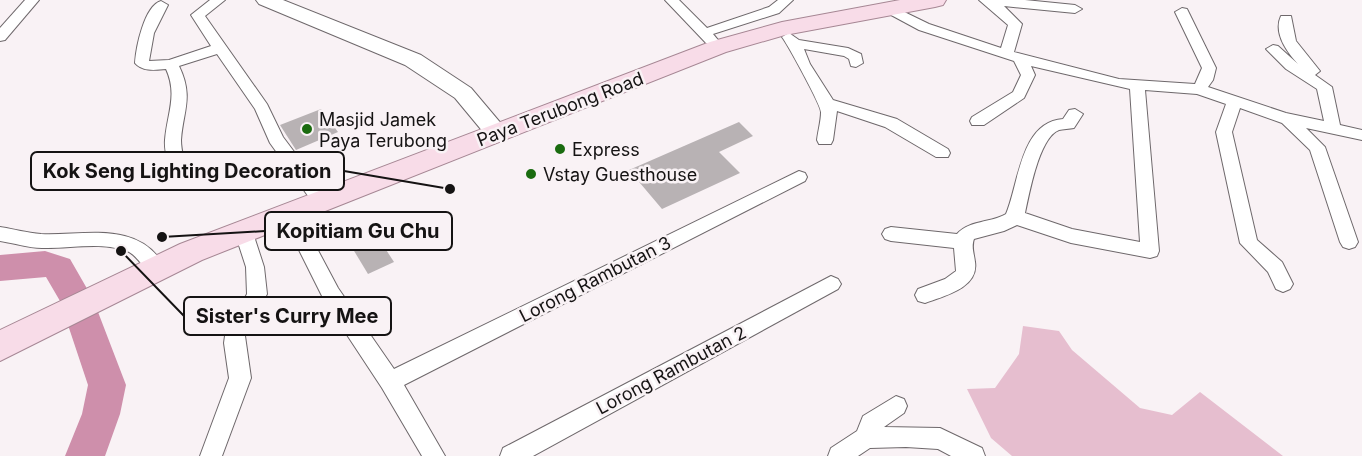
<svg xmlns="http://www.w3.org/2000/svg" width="1362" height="456" font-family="Inter,sans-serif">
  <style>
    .green { fill: #e6becf }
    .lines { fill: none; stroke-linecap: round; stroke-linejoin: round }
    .river { fill: #ce8fab; fill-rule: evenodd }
    .building { fill: #b8b2b4 }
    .street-casing { stroke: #6e686b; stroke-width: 2 }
    .secondary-casing { stroke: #6e686b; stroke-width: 2 }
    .primary-casing { stroke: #a68794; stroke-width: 2 }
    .street { fill: #fff; fill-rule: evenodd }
    .secondary { fill: #fff; fill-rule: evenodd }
    .primary { fill: #f8dce8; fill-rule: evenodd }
    .poi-dot { fill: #1a6b0f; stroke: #f9f2f5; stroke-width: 2 }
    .labels { text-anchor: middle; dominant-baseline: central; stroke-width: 5; stroke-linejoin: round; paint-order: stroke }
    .street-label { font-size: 18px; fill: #151313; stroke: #f9f2f5 }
    .poi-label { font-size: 18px; fill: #151313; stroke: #f9f2f5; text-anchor: start }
    .leader { fill: none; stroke: #151313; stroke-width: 2 }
    .callout-dot { fill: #151313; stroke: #f9f2f5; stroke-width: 2 }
    .callout { fill: #f9f2f5; stroke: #151313; stroke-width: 2 }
    .callout-label { font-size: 20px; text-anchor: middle; font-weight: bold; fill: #151313 }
  </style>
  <rect width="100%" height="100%" fill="#f9f2f5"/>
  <path class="green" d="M1023 326 1059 331 1072 350 1140 408 1172 415 1200 392 1283 456H1012L991 438 967 389 995 388 1019 354Z"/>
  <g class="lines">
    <path class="river" d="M45 251 70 259 93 299 126 385 120 414 105 456H65L82 414 88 385 60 301 46 277 0 281V255Z"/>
  </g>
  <g class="building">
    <path d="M321 109 338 132 296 150 280 125Z"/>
    <path d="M739 122 753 136 719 152 740 173 662 209 629 170Z"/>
    <path d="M364 216 394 262 368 274 339 226Z"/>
  </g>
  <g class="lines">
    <defs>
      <g id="street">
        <path d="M25 0H39L5 40 0 41V28Z"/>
        <path d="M210 0H225L205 16 267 104 283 137 328 197 331 202 328 207 322 208 316 207 270 143 255 109 217 54 179 66C194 97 183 111 181 140 181 151 185 163 186 173L184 177H172L170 173C168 163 164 150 165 140 167 114 178 95 166 69 155 70 143 72 135 63 136 48 144 6 161 1L168 5 154 33 149 61 169 60 211 46 191 15Z"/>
        <path d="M665 0H679L707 28 769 7 778 0H793L779 13 713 34 718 40 711 44 706 43Z"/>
        <path d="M979 0H1025L1075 5 1082 9 1075 13 1004 6 1022 24 1014 52 1119 79 1195 84 1202 68 1175 12 1182 8 1187 9 1216 68 1213 80 1208 87 1286 113 1324 121 1317 89 1286 69 1266 49 1273 45 1278 46 1298 64C1287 52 1273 33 1281 16H1291L1296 41 1320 71 1315 75 1332 87 1340 125 1362 130V140L1306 128 1325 147 1358 242 1355 247 1349 249 1343 247 1340 242 1310 150 1282 123 1240 108 1232 132 1257 240 1282 262 1293 284 1290 289 1283 292 1276 289 1268 272 1240 243 1216 132 1226 104 1197 94 1145 90 1159 251 1157 256 1150 258 1071 243 1017 225 1004 231 974 239C971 247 974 253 975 262 979 288 944 296 925 303L918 301 915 295 918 289 945 279 956 271 954 248 891 241 885 239 882 234 885 229 891 227 957 234C969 220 991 223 1006 214 1019 184 1020 122 1063 119L1069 110 1075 109 1083 114 1074 128C1069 129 1063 129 1059 130 1039 137 1029 195 1025 213L1072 229 1140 242 1130 89 1031 66 1035 75 1024 98 984 125H972L970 121 972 117 1013 92 1021 75 1014 61 919 30 880 9 882 6H892L929 24 1001 48 1008 25Z"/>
        <path d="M789 33 799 40 848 48 861 54 863 63 856 67 851 66 849 59 844 56 804 49 810 64 833 100 897 119 948 149 950 153 948 157H936L885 127 837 111 833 140 831 144H819L817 140C818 131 821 121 821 112 821 105 788 45 782 37Z"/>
        <path d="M799 171 805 173 807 177 805 181 404 385 445 456H422L382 388 324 300 281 214 284 209 290 207 296 209 338 288 394 369Z"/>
        <path d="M243 223 249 225 252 230 264 267 267 294 245 336 251 378 222 456H200L229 378 224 343 225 336 247 294 246 267 234 230 237 225Z"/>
        <path d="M0 227C13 229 28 233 41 234 85 236 140 219 166 269L164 274C145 280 142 257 127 251 99 241 70 249 42 248 28 248 14 243 0 241Z"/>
        <path d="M831 276 838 279 841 284 838 289 533 456H500L503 448Z"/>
        <path d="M896 396 904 399 907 406 904 413 884 427 940 428 982 448 985 456H951L938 449 906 447 870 448 858 456H828L831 448 857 431 863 416Z"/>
      </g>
      <path id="secondary" d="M256 0H283L421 55 471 88 509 133 505 139 497 141 489 139 455 98 405 65 259 4Z"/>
      <path id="primary" d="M900 0H946L943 5 935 7 785 35 726 52 202 260 0 361V330L180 244 710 42 782 22Z"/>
    </defs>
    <use href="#street" class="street-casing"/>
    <use href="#secondary" class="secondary-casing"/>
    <use href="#primary" class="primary-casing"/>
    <use href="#street" class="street"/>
    <use href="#secondary" class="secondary"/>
    <use href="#primary" class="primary"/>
  </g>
  <g class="poi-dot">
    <circle cx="307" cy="129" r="6"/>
    <circle cx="560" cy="149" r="6"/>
    <circle cx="531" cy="174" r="6"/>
  </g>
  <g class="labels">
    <g class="street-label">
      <text transform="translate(560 109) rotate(-21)">Paya Terubong Road</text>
      <text transform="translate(595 279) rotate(-27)">Lorong Rambutan 3</text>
      <text transform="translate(671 370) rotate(-28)">Lorong Rambutan 2</text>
    </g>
    <g class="poi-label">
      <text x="319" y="119">Masjid Jamek<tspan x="319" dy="21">Paya Terubong</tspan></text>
      <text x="572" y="149">Express</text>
      <text x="543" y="174">Vstay Guesthouse</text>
    </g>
  </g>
  <path class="leader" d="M450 189L344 171M162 237L265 231M121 251L184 316"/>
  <g class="callout-dot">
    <circle cx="450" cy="189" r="6"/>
    <circle cx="162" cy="237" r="6"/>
    <circle cx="121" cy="251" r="6"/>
  </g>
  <g class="callout">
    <rect x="31" y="152" width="313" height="38" rx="6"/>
    <rect x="265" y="212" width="187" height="38" rx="6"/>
    <rect x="184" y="297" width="207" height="38" rx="6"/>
  </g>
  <g class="callout-label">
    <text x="187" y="178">Kok Seng Lighting Decoration</text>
    <text x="358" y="238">Kopitiam Gu Chu</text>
    <text x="287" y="323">Sister's Curry Mee</text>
  </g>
</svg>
